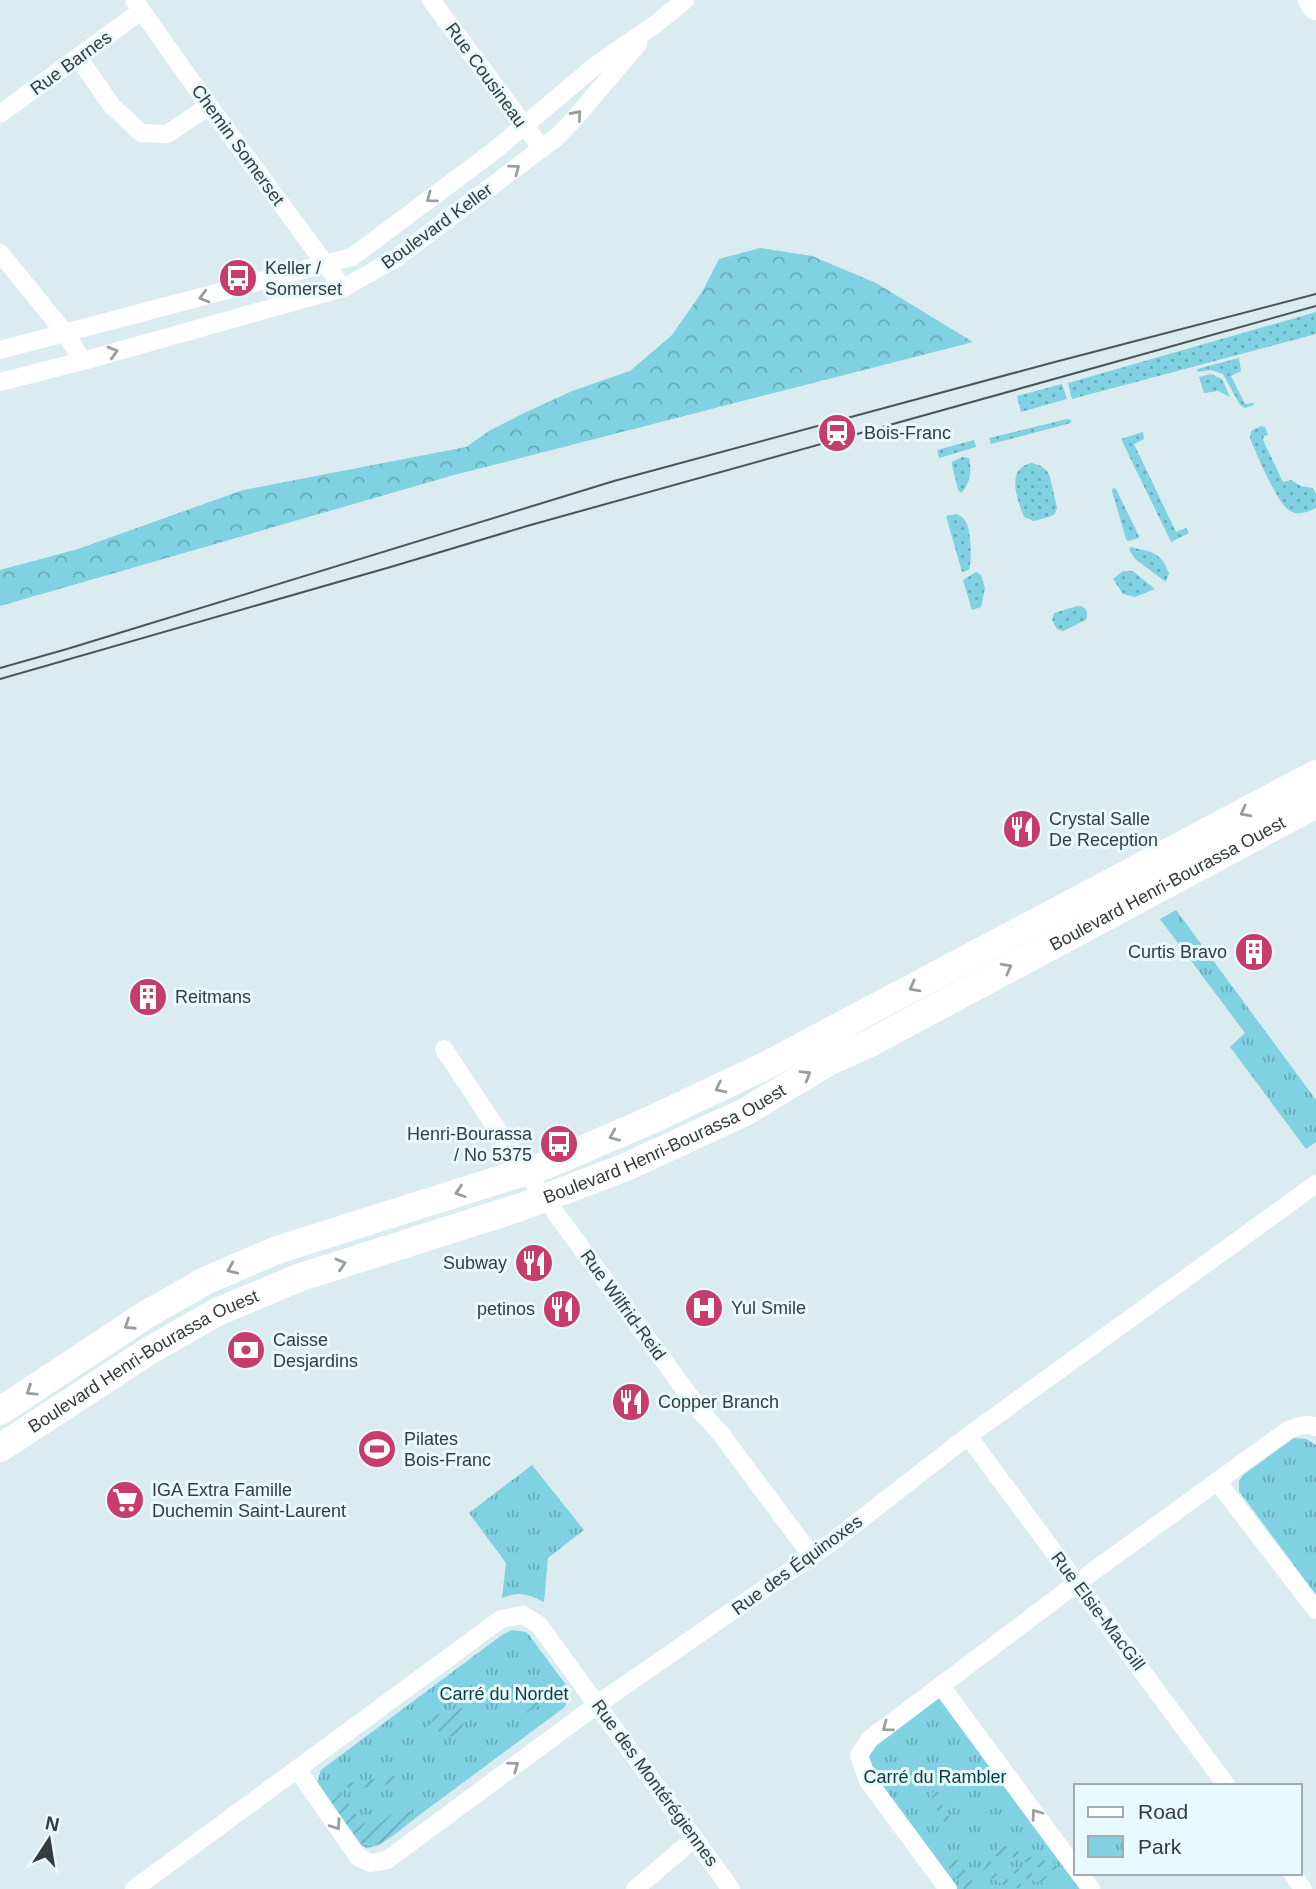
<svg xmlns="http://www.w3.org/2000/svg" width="1316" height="1889" font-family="Helvetica,sans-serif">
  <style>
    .grass { fill: url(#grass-dots) }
    .forest { fill: url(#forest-crowns) }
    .park { fill: url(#park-tufts) }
    .garden { fill: url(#garden-furrows) }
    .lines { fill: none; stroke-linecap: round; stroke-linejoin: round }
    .minor { stroke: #fff; stroke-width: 18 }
    .primary { stroke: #fff; stroke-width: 28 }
    .tram { stroke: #4b5456; stroke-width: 2 }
    .oneway { stroke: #9a9e9e }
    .labels { text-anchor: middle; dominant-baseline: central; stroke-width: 6; stroke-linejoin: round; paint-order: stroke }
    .street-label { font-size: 18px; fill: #353c3e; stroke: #e7fafe }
    .poi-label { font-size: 18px; fill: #353c3e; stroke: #e7fafe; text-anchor: start }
    .park-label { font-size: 18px; fill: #0c3b43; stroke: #e7fafe }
  </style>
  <defs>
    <pattern id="grass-dots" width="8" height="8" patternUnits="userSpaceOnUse" patternTransform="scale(1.75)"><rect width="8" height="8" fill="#80d1e2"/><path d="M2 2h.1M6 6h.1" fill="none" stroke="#6aabb9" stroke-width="1.8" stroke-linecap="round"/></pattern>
    <pattern id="forest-crowns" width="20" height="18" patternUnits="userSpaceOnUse" patternTransform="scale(1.75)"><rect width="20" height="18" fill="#80d1e2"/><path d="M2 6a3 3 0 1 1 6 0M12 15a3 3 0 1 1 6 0" fill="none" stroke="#6aabb9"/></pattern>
    <pattern id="park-tufts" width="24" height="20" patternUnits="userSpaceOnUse" patternTransform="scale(1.75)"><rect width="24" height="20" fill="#80d1e2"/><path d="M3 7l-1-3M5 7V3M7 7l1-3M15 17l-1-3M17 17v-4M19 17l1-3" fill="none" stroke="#6aabb9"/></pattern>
    <pattern id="garden-furrows" width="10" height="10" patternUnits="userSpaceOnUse" patternTransform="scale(1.75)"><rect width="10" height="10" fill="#80d1e2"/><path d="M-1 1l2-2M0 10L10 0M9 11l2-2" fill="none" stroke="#6aabb9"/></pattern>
  </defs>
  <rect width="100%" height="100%" fill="#daecf0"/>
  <g class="grass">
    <path d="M1316 312V334L1072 399 1068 383Z"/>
    <path d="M1239 358 1241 371 1231 376 1245 404 1253 403 1254 405 1245 408 1240 405 1223 374 1211 370 1198 372 1197 369Z"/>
    <path d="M1211 374 1222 379 1230 397 1218 391 1204 393 1199 377Z"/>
    <path d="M1062 384 1067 399 1021 412 1017 396Z"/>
    <path d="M1067 419 1071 420V423L991 444 989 438Z"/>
    <path d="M1261 426 1265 427 1268 435 1264 436 1263 440 1283 482 1291 480 1301 486 1313 488 1316 494V508C1307 512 1299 516 1290 511 1278 505 1255 451 1250 438L1251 431Z"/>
    <path d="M1143 432 1144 439 1134 444 1176 532 1186 528 1189 533 1171 542 1121 439Z"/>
    <path d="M974 440 976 447 939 458 937 450Z"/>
    <path d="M962 457 969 458C972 469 970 485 961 493L958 490 952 465V462Z"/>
    <path d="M1032 463 1041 466 1047 471 1050 477 1057 508 1055 514 1049 517 1034 521 1024 517C1017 499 1005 468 1032 463Z"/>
    <path d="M1113 488 1116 489 1138 534 1139 538 1128 541 1126 539 1112 491Z"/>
    <path d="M957 514C962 517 963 517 966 522 971 531 972 560 969 570L962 572 946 516Z"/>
    <path d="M1131 547C1153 553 1159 550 1169 573L1166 582 1135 559 1129 549Z"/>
    <path d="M1123 571H1133L1155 589 1135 597 1123 594 1113 579Z"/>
    <path d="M976 572 981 575 985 588 981 607 972 610 963 580Z"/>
    <path d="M1077 606C1086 606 1089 612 1086 620L1063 631 1057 629 1052 620 1054 613Z"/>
  </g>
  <path class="forest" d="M760 248 812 256 876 283 973 342 454 475 0 606V570L78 549 243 490 466 447 489 431 522 414 572 391 630 371 672 335 702 292 719 259Z"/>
  <g class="park">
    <path d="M1176 910 1316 1100V1142L1306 1149 1230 1047 1245 1033 1160 919Z"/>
    <path d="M1294 1438 1306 1439 1316 1445V1595L1239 1491V1481L1243 1475Z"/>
    <path d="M532 1465 584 1530 548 1558 544 1602C526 1594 521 1591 502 1598L506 1563 469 1513Z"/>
    <path d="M512 1630 526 1632 529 1635 566 1685 569 1693 565 1707 379 1845 367 1848 357 1844 317 1783 321 1770 502 1635Z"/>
    <path d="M941 1686 1087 1883 1080 1889H948L859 1755Z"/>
  </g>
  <g class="garden">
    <path d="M554 1690 557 1696 526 1713 523 1708Z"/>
    <path d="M460 1708 473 1712C465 1717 461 1723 464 1732L444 1739 438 1730 426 1728 436 1715Z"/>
    <path d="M395 1776 396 1783 348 1790 347 1783Z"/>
    <path d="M937 1791 941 1803 953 1823 950 1831 939 1814 930 1793Z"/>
    <path d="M341 1792 360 1821 370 1827 379 1824 405 1804 415 1818C404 1827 392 1838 379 1844 357 1855 338 1817 328 1803Z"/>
    <path d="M1001 1844 1033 1858 1054 1863 1060 1871 1038 1867 1006 1854 1002 1859 993 1854Z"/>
    <path d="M953 1856H954L978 1889H964L945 1863Z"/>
    <path d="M989 1861 999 1866 995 1873 1009 1880 1034 1889C1008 1889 1003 1886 982 1872Z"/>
    <path d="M1013 1866 1033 1874 1054 1878 1053 1885 1033 1881 1011 1872Z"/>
  </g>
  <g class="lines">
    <g class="minor">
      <path d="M134 0 209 106 343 288"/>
      <path d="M431 0 542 149"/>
      <path d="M78 57 112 106 141 133 167 134 209 106"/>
      <path d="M0 114 141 11"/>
      <path d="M0 253 66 334 83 361"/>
      <path d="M0 350 352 257 494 151 595 66 657 23 685 0"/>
      <path d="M0 382 83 361 343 288 395 259 558 136 575 118 638 44"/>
      <path d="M444 1049 525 1171 702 1413 721 1434 811 1555"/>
      <path d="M968 1436 1227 1786"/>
      <path d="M1217 1481 1316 1610"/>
      <path d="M941 1686 1076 1869"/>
      <path d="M297 1769 359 1858 371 1863 387 1860 598 1704 833 1541 968 1436 1316 1184"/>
      <path d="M1079 1873 1091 1889"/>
      <path d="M1292 1873 1303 1889"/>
      <path d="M134 1889 501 1619 523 1615 539 1625 731 1889"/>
      <path d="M635 1889 695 1838"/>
      <path d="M948 1889 868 1781 859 1755 870 1739 1077 1583 1288 1430C1297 1427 1308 1422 1316 1427"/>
    </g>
    <g class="primary">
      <path d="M1312 0 1316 6"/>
      <path d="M0 1411 147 1314 205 1281 277 1250 549 1164 653 1119 763 1067 1316 774"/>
      <path id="s1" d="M0 1448 152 1349 217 1312 298 1278 521 1207 626 1167 745 1112 828 1062 870 1043 1316 804"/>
    </g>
    <g class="tram">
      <path d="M0 668 67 649 614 481 1051 363 1316 294"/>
      <path d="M0 679 394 566 527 526 1316 306"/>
    </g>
  </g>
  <defs><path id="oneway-chevron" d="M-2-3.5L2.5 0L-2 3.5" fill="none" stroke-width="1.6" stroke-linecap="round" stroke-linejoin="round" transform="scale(1.75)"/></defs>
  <g class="oneway">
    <use href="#oneway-chevron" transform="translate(577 115) rotate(-48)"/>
    <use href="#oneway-chevron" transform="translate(515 169) rotate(-37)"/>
    <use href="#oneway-chevron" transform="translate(431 198) rotate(143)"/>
    <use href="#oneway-chevron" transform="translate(204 297) rotate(165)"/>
    <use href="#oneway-chevron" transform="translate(113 352) rotate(-16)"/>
    <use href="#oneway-chevron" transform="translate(1245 812) rotate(152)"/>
    <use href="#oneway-chevron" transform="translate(1007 968) rotate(-28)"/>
    <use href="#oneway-chevron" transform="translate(914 987) rotate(152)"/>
    <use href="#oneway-chevron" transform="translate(806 1075) rotate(-31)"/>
    <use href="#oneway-chevron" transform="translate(720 1088) rotate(154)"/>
    <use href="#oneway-chevron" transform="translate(614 1136) rotate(157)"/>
    <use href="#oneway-chevron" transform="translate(460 1192) rotate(162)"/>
    <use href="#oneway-chevron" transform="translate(341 1264) rotate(-17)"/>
    <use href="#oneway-chevron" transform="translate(232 1269) rotate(156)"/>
    <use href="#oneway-chevron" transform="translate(129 1325) rotate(147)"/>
    <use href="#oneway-chevron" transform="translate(31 1391) rotate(146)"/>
    <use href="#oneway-chevron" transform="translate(887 1727) rotate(143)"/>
    <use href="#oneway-chevron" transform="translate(514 1766) rotate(-36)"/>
    <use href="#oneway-chevron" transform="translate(1036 1814) rotate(-126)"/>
    <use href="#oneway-chevron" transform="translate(336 1825) rotate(55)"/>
  </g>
  <defs>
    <symbol id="bus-disc" viewBox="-11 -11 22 22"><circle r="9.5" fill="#c83c6c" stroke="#e7fafe"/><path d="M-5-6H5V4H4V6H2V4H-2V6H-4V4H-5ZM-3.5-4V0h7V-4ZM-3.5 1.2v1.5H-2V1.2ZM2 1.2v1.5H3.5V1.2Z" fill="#fff"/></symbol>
    <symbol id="station-disc" viewBox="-11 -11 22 22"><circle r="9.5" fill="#c83c6c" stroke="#e7fafe"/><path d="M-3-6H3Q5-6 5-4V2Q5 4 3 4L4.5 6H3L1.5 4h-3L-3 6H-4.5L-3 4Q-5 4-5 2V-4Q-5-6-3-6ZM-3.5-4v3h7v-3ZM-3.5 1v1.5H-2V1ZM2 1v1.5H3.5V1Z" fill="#fff"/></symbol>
    <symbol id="restaurant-disc" viewBox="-11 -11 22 22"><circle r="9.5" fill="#c83c6c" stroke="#e7fafe"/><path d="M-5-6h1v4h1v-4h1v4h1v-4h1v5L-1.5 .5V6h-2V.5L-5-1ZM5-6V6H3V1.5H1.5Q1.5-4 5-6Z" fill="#fff"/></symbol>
    <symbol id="building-disc" viewBox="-11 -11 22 22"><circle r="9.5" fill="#c83c6c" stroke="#e7fafe"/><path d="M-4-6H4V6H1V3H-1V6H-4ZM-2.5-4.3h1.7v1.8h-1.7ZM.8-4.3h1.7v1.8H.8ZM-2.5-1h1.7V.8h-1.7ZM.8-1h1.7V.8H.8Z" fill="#fff"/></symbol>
    <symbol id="hospital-disc" viewBox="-11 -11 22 22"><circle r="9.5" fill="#c83c6c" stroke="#e7fafe"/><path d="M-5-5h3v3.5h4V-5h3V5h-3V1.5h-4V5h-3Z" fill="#fff"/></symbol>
    <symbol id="bank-disc" viewBox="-11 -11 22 22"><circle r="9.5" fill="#c83c6c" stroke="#e7fafe"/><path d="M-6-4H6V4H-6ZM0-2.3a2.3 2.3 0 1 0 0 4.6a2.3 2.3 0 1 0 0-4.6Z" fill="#fff"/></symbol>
    <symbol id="stadium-disc" viewBox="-11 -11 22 22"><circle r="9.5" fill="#c83c6c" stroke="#e7fafe"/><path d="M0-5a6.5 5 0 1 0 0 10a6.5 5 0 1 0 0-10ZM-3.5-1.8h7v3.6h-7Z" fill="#fff"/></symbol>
    <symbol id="supermarket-disc" viewBox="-11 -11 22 22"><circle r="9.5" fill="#c83c6c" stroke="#e7fafe"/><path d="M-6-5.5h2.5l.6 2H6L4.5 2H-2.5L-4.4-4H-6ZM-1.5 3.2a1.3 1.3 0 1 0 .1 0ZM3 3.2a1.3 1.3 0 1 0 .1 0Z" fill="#fff"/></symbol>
  </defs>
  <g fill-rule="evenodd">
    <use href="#bus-disc" x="216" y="256" width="44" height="44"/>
    <use href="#station-disc" x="815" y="411" width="44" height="44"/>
    <use href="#restaurant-disc" x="1000" y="807" width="44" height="44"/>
    <use href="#building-disc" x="1232" y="930" width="44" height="44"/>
    <use href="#building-disc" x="126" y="975" width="44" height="44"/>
    <use href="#bus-disc" x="537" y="1122" width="44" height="44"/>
    <use href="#restaurant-disc" x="512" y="1241" width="44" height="44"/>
    <use href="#hospital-disc" x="682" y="1286" width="44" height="44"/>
    <use href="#restaurant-disc" x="540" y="1287" width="44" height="44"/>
    <use href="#bank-disc" x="224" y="1328" width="44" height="44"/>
    <use href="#restaurant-disc" x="609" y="1380" width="44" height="44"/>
    <use href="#stadium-disc" x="355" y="1427" width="44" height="44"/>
    <use href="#supermarket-disc" x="103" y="1478" width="44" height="44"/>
  </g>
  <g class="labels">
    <g class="street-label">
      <text transform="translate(71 63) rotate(-36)">Rue Barnes</text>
      <text transform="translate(486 75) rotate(54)">Rue Cousineau</text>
      <text transform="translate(238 145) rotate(54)">Chemin Somerset</text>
      <text transform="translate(437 226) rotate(-36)">Boulevard Keller</text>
      <text stroke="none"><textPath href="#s1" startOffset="1302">Boulevard Henri-Bourassa Ouest</textPath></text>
      <text stroke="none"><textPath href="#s1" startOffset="735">Boulevard Henri-Bourassa Ouest</textPath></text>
      <text transform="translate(623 1305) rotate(54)">Rue Wilfrid-Reid</text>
      <text stroke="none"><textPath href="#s1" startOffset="168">Boulevard Henri-Bourassa Ouest</textPath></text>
      <text transform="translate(797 1565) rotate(-36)">Rue des Équinoxes</text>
      <text transform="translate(1098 1611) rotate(53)">Rue Elsie-MacGill</text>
      <text transform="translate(655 1783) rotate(54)">Rue des Montérégiennes</text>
    </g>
    <g class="poi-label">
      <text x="265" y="268">Keller /<tspan x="265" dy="21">Somerset</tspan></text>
      <text x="864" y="433">Bois-Franc</text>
      <text x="1049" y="819">Crystal Salle<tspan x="1049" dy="21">De Reception</tspan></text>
      <text x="1227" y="952" text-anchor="end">Curtis Bravo</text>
      <text x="175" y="997">Reitmans</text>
      <text x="532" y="1134" text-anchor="end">Henri-Bourassa<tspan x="532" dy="21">/ No 5375</tspan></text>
      <text x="507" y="1263" text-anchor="end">Subway</text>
      <text x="731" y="1308">Yul Smile</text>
      <text x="535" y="1309" text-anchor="end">petinos</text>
      <text x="273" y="1340">Caisse<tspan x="273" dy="21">Desjardins</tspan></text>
      <text x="658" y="1402">Copper Branch</text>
      <text x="404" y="1439">Pilates<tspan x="404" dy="21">Bois-Franc</tspan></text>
      <text x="152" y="1490">IGA Extra Famille<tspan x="152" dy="21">Duchemin Saint-Laurent</tspan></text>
    </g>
    <g class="park-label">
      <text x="504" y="1694">Carré du Nordet</text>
      <text x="935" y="1777">Carré du Rambler</text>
    </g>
  </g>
  <rect x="1074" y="1784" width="228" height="91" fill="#e7fafe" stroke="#a0aeb1" stroke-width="2"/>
  <rect x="1088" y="1807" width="35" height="10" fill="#ffffff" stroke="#a0aeb1" stroke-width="2"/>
  <text x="1138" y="1819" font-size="21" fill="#353c3e">Road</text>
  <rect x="1088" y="1836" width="35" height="21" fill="url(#park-tufts)" stroke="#a0aeb1" stroke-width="2"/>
  <text x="1138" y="1854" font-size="21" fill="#353c3e">Park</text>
  <g transform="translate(49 1840) rotate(12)" stroke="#e7fafe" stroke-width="5" paint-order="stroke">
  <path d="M0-5L12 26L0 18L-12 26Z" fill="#353c3e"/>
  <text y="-10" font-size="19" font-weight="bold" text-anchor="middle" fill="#353c3e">N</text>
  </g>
</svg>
